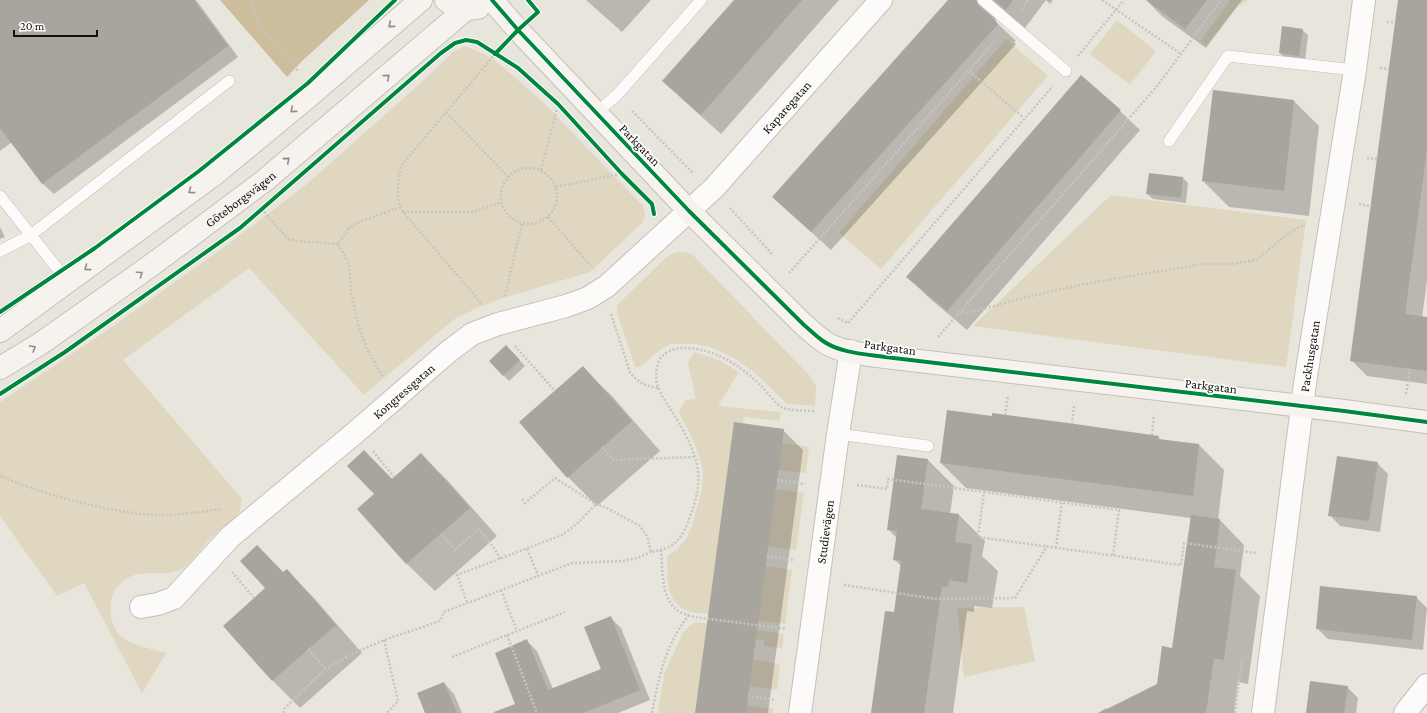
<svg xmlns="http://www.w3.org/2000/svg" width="1427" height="713" font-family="'Crimson Pro',serif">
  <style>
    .green { fill: #e0d7c1 }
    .forest { fill: #ccbe9c }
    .shadow { fill: #0003 }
    .building { fill: #a8a59e }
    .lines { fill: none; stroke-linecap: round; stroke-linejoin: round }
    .lane-casing { stroke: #c3c0b9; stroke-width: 12 }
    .street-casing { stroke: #c3c0b9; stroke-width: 24 }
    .secondary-casing { stroke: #c3c0b9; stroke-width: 24 }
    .path { stroke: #c5c5c1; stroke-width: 2.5; stroke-dasharray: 2 2; stroke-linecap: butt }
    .lane { stroke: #fcfbfa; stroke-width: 11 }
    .street { stroke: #fcfbfa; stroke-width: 22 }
    .secondary { stroke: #f6f3ef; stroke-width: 22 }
    .cycleway-casing { stroke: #fff; stroke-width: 6 }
    .cycleway { stroke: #00873e; stroke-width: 4 }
    .oneway { stroke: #908d88 }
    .labels { text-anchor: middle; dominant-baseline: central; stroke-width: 3.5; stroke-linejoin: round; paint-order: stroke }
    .street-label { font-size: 13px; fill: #13110b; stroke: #fff }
  </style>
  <rect width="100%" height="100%" fill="#e8e5dc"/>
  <g class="green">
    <path d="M1230 0H1248L1236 8 1206 45 1201 41Z"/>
    <path d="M1117 20 1156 51 1130 85 1090 54Z"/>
    <path d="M1006 39 1048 76 881 269 839 233Z"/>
    <path d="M465 46 481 53 496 61 542 101 643 206 645 214 643 222 590 272 500 299 477 308 453 320 364 395 249 268 123 360 242 499C241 503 241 510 238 514 232 522 220 528 213 536 202 546 194 561 181 569 165 578 145 568 128 578 119 583 112 592 111 602 107 643 135 644 166 653L142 693 84 583 57 596 0 516V402L109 329 227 245 307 184 424 80 453 52Z"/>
    <path d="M1111 195 1306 220 1286 367 973 326Z"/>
    <path d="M676 252H683L692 254 809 375 816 386 815 406 787 404 755 373 734 358 710 347 695 344H671L661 349 640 367H635L617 313V307L619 303 668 256Z"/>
    <path d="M694 352 719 360 739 372 718 406 781 412 779 421 744 417 743 423 765 566 792 570 785 624 690 612C664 601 668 581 667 556L677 549 686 539 692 526 702 489 703 472 699 456 690 433 680 415 679 411 682 406 686 400 696 399 688 363Z"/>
    <path d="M782 443 809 447 806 473 778 470Z"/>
    <path d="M776 489 804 493 796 550 768 546Z"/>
    <path d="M1024 607 1035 661 964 677 957 608Z"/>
    <path d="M695 622 784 634 782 648 764 646V640L715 634 695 713H658L664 674 683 633 689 626Z"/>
    <path d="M753 660 780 664 777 690 749 686Z"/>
    <path d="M747 705 773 709V713H746Z"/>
  </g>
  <path class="forest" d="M220 0H369L301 62 287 77Z"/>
  <g class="shadow">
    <path d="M0 0H196L238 57 54 194 43 184 12 142 0 151Z"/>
    <path d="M586 0H651L622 32Z"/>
    <path d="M735 0H839L721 134 683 100 664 81Z"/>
    <path d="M949 0H1053L1050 4 1046 0 1025 28 1007 13 1000 12 997 14 995 21 1016 41 1014 42 1016 44 831 250 773 197Z"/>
    <path d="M1146 0H1242L1206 48 1163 17Z"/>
    <path d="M1399 0H1427V281L1422 318H1427V384L1367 376 1351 360Z"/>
    <path d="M1302 30 1308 35 1305 61 1285 58 1280 53Z"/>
    <path d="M1081 77 1120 111 1140 130 967 330 927 296 908 277Z"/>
    <path d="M1294 101 1319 126 1309 216 1229 207 1203 181Z"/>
    <path d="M1183 178 1188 183 1186 203 1153 199 1147 194Z"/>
    <path d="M0 227 5 237 0 239Z"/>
    <path d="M511 351 525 366 509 381 490 361Z"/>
    <path d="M582 367 612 396 660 451 597 506 568 477Z"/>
    <path d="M783 430 803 450 768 713H696Z"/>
    <path d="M1158 437 1161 440 1199 445 1224 470 1218 520H1220L1244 545 1240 576 1260 596 1248 684 1238 682 1234 713H1098L1106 708 1107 710 1158 684 1173 649 1191 518 966 488 941 463Z"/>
    <path d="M364 451 393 480 421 454 449 482 497 536 435 591 407 564 359 509 376 494Z"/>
    <path d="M928 460 954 486 950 514 959 515 985 541 982 556 998 571 992 608 974 606V612L967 611 953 713H872L895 613 901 566 894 559 897 538 888 529Z"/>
    <path d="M1377 463 1388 474 1380 532 1340 526 1330 515Z"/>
    <path d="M287 570 314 598 362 653 300 708 272 680 284 573Z"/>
    <path d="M1416 597 1427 608 1423 650 1328 639 1317 628Z"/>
    <path d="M611 618 621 628 650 700 618 713H493L516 704 527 641 537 651 553 689 602 670Z"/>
    <path d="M444 683 454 694 462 713H426Z"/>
    <path d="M1347 687 1358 698 1356 713H1307Z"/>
  </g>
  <g class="building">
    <path d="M0 0H194L228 46 42 184 0 128Z"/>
    <path d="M734 0H802L701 115 662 81Z"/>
    <path d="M948 0H976L978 5 997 22 996 23 998 24 811 232 772 197Z"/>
    <path d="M994 0H1013L1006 10Z"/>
    <path d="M1146 0H1207L1185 29Z"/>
    <path d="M1398 0H1427V150L1405 314 1427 317V371L1350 361Z"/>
    <path d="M1282 26 1303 29 1299 56 1279 53Z"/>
    <path d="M1081 75 1121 110 947 311 906 277Z"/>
    <path d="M1213 90 1294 100 1284 191 1202 181Z"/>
    <path d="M1149 173 1183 177 1181 198 1146 194Z"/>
    <path d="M506 345 520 360 503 376 489 361Z"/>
    <path d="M583 366 632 421 567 478 519 422Z"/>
    <path d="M947 410 992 416V413L1068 423 1159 436 1158 439 1199 444 1193 496 940 463Z"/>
    <path d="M734 422 784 429 746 713H695Z"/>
    <path d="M364 450 392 479 421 453 470 508 406 564 357 509 374 494 347 466Z"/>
    <path d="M897 455 928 459 921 509 959 514 955 542 972 544 967 583 949 580 948 587 942 586 924 713H871L885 611 894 612 901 561 893 560 897 531 887 530Z"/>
    <path d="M1337 456 1378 462 1369 521 1328 516Z"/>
    <path d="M1191 515 1220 519 1214 567 1236 570 1224 660 1214 658 1206 713H1099L1157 684 1162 646 1172 648Z"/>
    <path d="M257 545 283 572 287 569 336 625 272 681 223 626 265 588 240 561Z"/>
    <path d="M1320 586 1417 596 1412 640 1316 629Z"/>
    <path d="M611 616 640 690 583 713H494V712L515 704 495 653 527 639 548 690 601 669 584 627Z"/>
    <path d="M1310 681 1348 686 1344 713H1306Z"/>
    <path d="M444 682 457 713H425L417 693Z"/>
  </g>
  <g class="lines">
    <defs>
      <g id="lane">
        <path d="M983 0 1066 71"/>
        <path d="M596 113 617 95 701 0"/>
        <path d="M1169 141 1228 56 1355 70"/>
        <path d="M0 196 68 282"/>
        <path d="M0 251 31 235 229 81"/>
        <path d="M838 434 928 446"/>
      </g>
      <g id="street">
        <path id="s1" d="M141 607 158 604 174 598 230 537 356 432 448 352 472 334 498 324 566 306 588 298 607 286 714 188 881 0"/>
        <path id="s2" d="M800 713 838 434 851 351"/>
        <path id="s3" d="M1263 713 1305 383 1355 70 1364 0"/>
        <path d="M1405 713 1427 685"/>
      </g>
      <g id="secondary">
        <path d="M446 0C455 8 465 10 478 8"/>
        <path d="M492 0 518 30 689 211 804 325C810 330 816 336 823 341 840 353 865 354 885 357L1344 411 1427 422"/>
        <path d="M0 331 216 173 308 97 421 0"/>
        <path id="s4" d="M0 368 40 344 153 264 264 181 466 9"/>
      </g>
    </defs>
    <use href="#lane" class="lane-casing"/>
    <use href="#street" class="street-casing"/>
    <use href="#secondary" class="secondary-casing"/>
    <g class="path">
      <path d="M251 0 261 29 299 72"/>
      <path d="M1102 0 1181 54"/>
      <path d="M1022 9 1028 0"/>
      <path d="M1387 22H1395"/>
      <path d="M1078 56 1124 0"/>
      <path d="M1380 68 1389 69"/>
      <path d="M969 71 1024 118"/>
      <path d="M632 111 693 173"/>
      <path d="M446 112 508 177"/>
      <path d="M1367 158 1377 159"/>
      <circle cx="529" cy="196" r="28"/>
      <path d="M541 170 557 109"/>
      <path d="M556 187 620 174"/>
      <path d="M1359 204 1371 206"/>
      <path d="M730 208 773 255"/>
      <path d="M264 212 288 239 297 241 338 244 349 228 357 223 400 207"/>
      <path d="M403 212H473L501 202"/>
      <path d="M548 217 591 266"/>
      <path d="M338 244 349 264 351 293 360 331 367 349 382 376"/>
      <path d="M789 273 997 39"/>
      <path d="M505 296 522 223"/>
      <path d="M481 303 403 212C395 199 398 180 401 166L495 54"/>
      <path d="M962 311 967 313 1039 294 1095 282 1202 264H1232L1256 260 1289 233 1301 226H1305"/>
      <path d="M611 314 630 372C637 382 645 386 658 388"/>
      <path d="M838 318 848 323"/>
      <path d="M848 323 1053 86"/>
      <path d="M938 337 1158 85 1221 0"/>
      <path d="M515 346 554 390"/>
      <path d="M1406 394 1410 369"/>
      <path d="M1005 415 1008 396"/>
      <path d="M1072 424 1074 405"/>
      <path d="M1152 435 1154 415"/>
      <path d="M602 447 614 460 695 457"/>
      <path d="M373 451 394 477"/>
      <path d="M0 476C46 495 108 513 158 515 179 515 201 512 222 509"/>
      <path d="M777 480 805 484"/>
      <path d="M857 485 887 489 888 479 984 492 978 537 1181 565 1184 543 1256 553"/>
      <path d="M984 492 1119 510 1113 556"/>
      <path d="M522 499 525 503 555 478 596 504 605 507 640 526 647 536 651 552C674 548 681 541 689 519 695 504 700 487 698 472 696 450 681 426 670 408 666 402 660 394 658 387 655 379 656 368 659 361 664 351 675 348 685 348 716 349 740 365 761 386 767 392 776 404 783 408 787 410 809 411 816 411"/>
      <path d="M441 534 455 550 478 529 495 549 500 559"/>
      <path d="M1056 548 1062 503"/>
      <path d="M527 549 538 575"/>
      <path d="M661 550C663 571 660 602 682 613 686 615 691 616 695 617L786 629"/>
      <path d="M767 556 795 560"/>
      <path d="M232 572 254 598"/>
      <path d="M844 585 936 599 1015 598 1047 546"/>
      <path d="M501 590 517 631"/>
      <path d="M467 602 457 575 562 535 579 522 596 504"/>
      <path d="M507 635 537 713"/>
      <path d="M384 640 398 701 387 713"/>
      <path d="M308 649 326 669"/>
      <path d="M452 657 565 612"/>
      <path d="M748 696 776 700"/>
      <path d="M283 713 285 708 304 689 326 669 354 653 384 640 440 621 444 612 572 563 623 561 637 558 651 552"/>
      <path d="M652 713C658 679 666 643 689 615"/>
      <path d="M1235 713 1242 658"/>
    </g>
    <use href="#lane" class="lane"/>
    <use href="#street" class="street"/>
    <use href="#secondary" class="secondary"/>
    <defs>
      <g id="cycleway">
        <path d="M492 0 518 30 689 211 804 325C810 330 816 336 823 341 840 353 865 354 885 357L1344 411 1427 422"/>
        <path d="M495 54 518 30 538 12 528 0"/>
        <path d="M0 312 95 248 199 171 308 83 395 0"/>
        <path d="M0 394 65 352 240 228 441 53 455 43 466 40 477 42 518 68 558 104 622 174 652 204 654 214"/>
      </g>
    </defs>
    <use href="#cycleway" class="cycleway-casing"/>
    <use href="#cycleway" class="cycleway"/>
  </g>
  <defs><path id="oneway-chevron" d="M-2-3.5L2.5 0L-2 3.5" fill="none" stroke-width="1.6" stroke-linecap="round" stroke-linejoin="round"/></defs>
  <g class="oneway">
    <use href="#oneway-chevron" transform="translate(391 25) rotate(139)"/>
    <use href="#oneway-chevron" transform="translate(387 77) rotate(-40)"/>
    <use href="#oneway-chevron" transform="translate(293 110) rotate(140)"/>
    <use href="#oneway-chevron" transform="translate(287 160) rotate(-40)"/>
    <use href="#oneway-chevron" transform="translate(191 191) rotate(144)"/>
    <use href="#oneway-chevron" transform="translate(87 268) rotate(144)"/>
    <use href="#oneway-chevron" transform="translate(140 274) rotate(-35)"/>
    <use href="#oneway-chevron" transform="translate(33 348) rotate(-31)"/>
  </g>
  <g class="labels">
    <g class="street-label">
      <text stroke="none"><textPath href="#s1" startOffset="831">Kaparegatan</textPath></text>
      <text transform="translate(640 145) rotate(46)">Parkgatan</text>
      <text stroke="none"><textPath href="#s4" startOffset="294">Göteborgsvägen</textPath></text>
      <text transform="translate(890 347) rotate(8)">Parkgatan</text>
      <text stroke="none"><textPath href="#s3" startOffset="360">Packhusgatan</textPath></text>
      <text transform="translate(1211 386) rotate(7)">Parkgatan</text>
      <text stroke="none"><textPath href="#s1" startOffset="344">Kongressgatan</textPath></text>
      <text stroke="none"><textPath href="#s2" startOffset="183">Studievägen</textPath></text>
    </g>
  </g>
  <path d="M14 30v6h83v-6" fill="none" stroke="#13110b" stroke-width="2"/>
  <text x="20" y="30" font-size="12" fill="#13110b" stroke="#ffffff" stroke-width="3" paint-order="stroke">20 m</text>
</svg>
